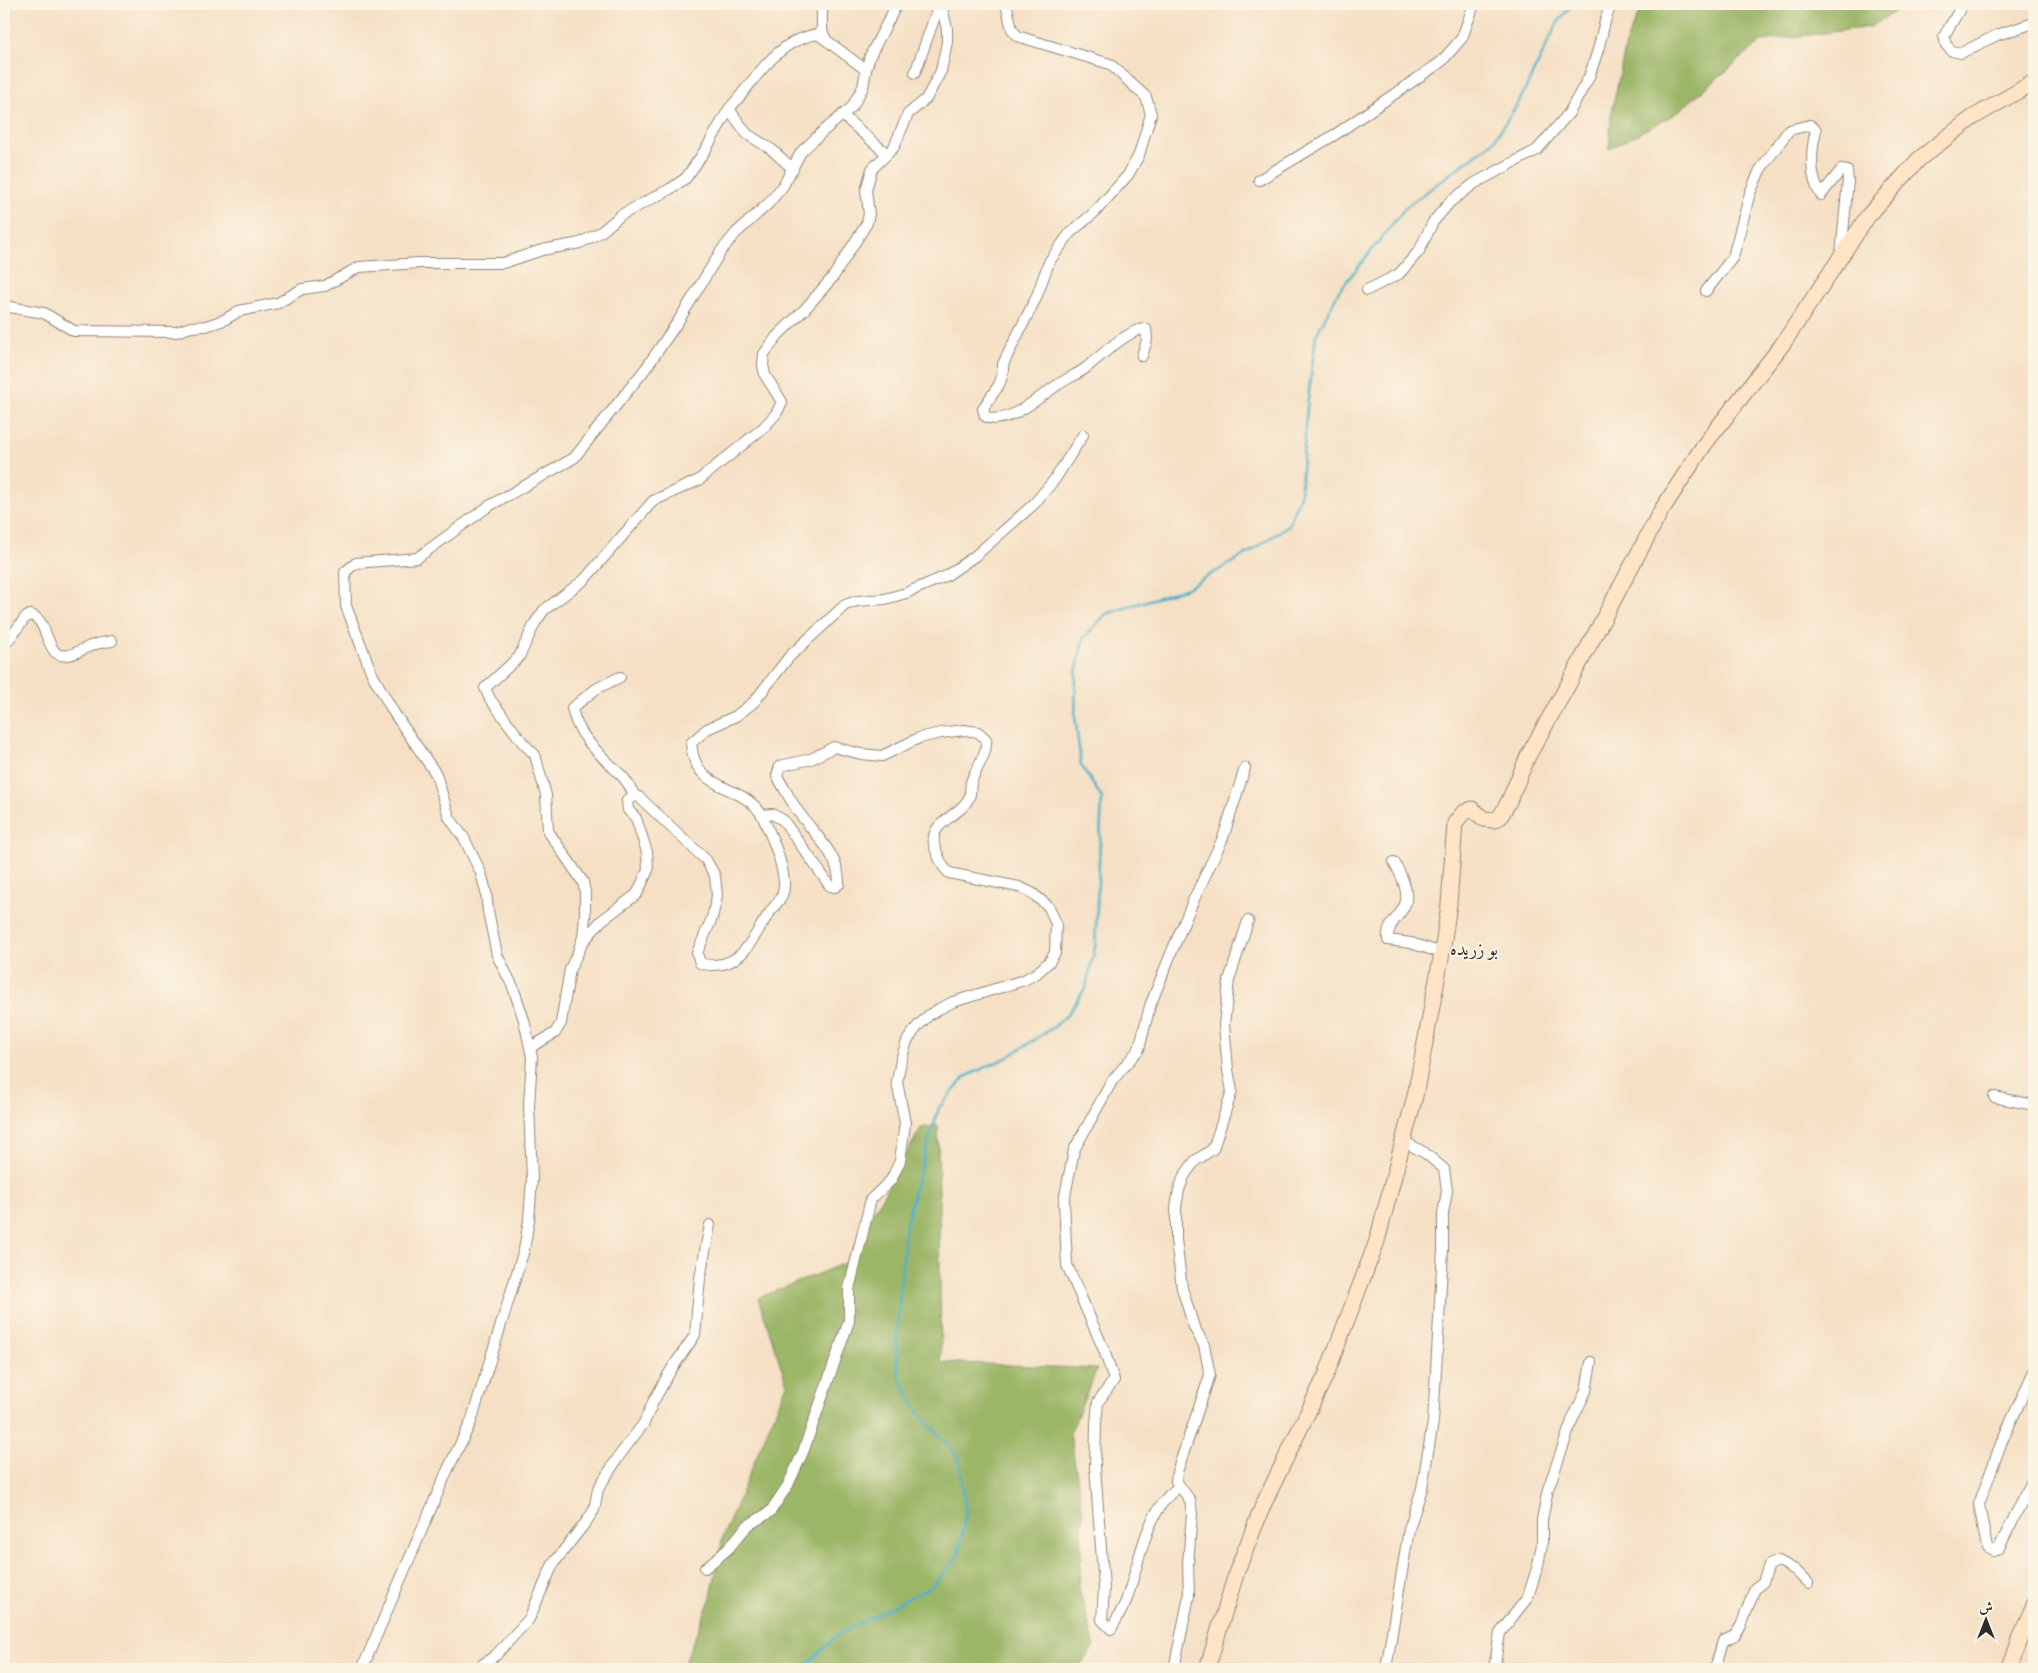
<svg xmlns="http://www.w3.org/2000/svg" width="2038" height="1673" font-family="'Gentium Book Plus',Amiri,serif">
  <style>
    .forest { fill: #9cb668; stroke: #64704a }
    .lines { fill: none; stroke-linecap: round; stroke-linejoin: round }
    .stream { stroke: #48b1c7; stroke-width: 2.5 }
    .street-casing { stroke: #908678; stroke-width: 12 }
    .secondary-casing { stroke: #908678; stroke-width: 17 }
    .street { stroke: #fff; stroke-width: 10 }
    .secondary { stroke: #ffe4c6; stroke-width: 15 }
    .labels { text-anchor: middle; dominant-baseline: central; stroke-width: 4; stroke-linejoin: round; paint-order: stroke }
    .quarter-label { font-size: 18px; fill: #2b2b2b; stroke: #fcf5e5 }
  </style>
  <rect width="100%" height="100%" fill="#fcf5e5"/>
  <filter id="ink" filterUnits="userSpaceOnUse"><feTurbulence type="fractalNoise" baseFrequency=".02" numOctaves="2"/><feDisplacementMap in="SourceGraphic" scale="10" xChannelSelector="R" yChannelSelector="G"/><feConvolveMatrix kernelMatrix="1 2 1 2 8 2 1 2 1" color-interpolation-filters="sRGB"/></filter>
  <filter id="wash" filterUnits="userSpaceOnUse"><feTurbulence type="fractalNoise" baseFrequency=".0096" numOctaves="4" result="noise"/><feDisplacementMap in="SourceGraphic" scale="20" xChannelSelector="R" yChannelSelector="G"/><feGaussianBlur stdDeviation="1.12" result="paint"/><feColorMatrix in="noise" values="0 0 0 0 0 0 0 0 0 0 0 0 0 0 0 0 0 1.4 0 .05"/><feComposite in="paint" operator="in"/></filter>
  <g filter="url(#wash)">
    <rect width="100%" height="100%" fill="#f5e0c5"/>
    <g class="forest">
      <path d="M1643 4H1907L1870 27 1762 41 1675 114 1609 149 1611 116 1627 39Z"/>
      <path d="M938 1125 941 1362 1097 1369 1070 1433 1083 1514 1079 1589 1095 1646 1077 1669H682L711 1597 723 1536 787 1384 758 1298 845 1263 921 1128Z"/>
    </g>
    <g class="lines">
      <path class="stream" d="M802 1669 839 1634 932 1586 958 1557 966 1513 959 1458 918 1412 899 1376 896 1345 905 1230 914 1190 939 1108 965 1077 1008 1057 1054 1027 1067 1015 1086 987 1095 947 1102 798 1081 765 1075 716 1076 674 1083 639 1106 614 1187 588 1250 552 1289 525 1300 495 1307 407 1316 335 1339 291 1406 207 1493 142 1520 100 1557 24 1572 4"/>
    </g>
  </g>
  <g filter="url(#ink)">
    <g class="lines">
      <defs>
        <g id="street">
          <path d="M1006 4 1012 29 1017 36 1110 64 1146 97 1151 114 1139 155 1128 175 1095 212 1070 233 1049 262 1036 298 1003 364C1004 386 992 392 983 409L985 416C1005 428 1039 397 1056 386 1066 379 1076 375 1086 368 1098 358 1131 327 1146 329L1147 340 1142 356"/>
          <path d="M1963 4 1944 36 1946 45 1952 51 1961 53 1997 35 2034 23"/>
          <path d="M4 16V20"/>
          <path d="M866 70 870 56 897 4"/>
          <path d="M915 73 939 5"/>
          <path d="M842 115 887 154"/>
          <path d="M793 169 771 149 747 134 729 109C756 80 775 40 818 34L826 40"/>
          <path d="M1259 180 1336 134 1441 62 1462 38 1474 4"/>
          <path d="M1367 290 1399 274 1419 251 1433 222 1450 202 1475 183 1537 150 1569 113 1589 77 1598 50 1605 21 1611 4"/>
          <path d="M1706 291 1733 257 1750 193 1760 170 1789 130 1810 125 1816 130C1811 150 1809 177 1821 195L1841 170 1847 171 1848 180 1841 255"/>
          <path d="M4 306 44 313 74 331 176 332 191 327 206 326 224 320 239 311 278 303 302 289 325 286 359 267 420 263H503L542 250 580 243 601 232 621 215 670 189 686 178 706 149 729 109"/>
          <path d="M4 646 25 618 30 615C45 617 46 644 56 653 67 661 83 648 93 645 99 643 106 642 112 641"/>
          <path d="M620 677 596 689 572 708C577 737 603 757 622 776 628 782 631 790 635 796"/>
          <path d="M1394 862C1400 873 1408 888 1406 901 1403 916 1386 922 1388 940L1411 943 1442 953"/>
          <path d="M578 952 583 937 585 917V892L583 882 548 831 546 795 535 755 523 743 490 699 485 688 519 657 535 623 544 610 584 580 653 501 699 480 763 428 776 414 782 402 765 375 763 365 764 354 777 336 805 309 833 277 867 223 869 214 866 190 872 169 894 147 908 114 926 99 941 71 947 42V29L941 4"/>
          <path d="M531 1047 555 1033 561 1023 570 969 583 942 601 921 637 894 648 870 647 852 636 818 628 810 627 800 635 796 639 797 706 860 715 876 717 896 712 918 697 953 700 963C705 965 709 965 714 965 744 965 754 935 768 915 776 902 785 899 784 882 782 859 771 836 762 815"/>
          <path d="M1994 1097 2034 1105"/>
          <path d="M2034 1371 2002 1441 1979 1504 1987 1548 1993 1551 1999 1548 2034 1477"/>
          <path d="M1179 1487C1146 1508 1139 1565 1126 1601 1122 1611 1116 1620 1111 1629L1102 1620 1104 1588 1095 1467 1096 1424 1098 1402 1114 1380 1104 1350 1067 1265 1064 1201 1074 1150 1112 1081 1139 1049 1150 1006 1172 951 1194 899 1223 838 1245 768"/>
          <path d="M705 1568 728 1549 747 1526 770 1512 788 1485 803 1452 849 1321V1289L871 1199 891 1180 900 1161 905 1123 897 1082 901 1060 907 1041 917 1027 929 1015 939 1009 953 1002 1024 980 1037 973 1049 962 1055 953 1056 924 1049 907 1032 893 1019 887 949 873C943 868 940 861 937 853 922 822 960 818 969 798 971 793 970 787 971 782 976 768 988 754 986 739L978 732 964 730 941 733 919 738 882 756 861 754 834 747 811 759 780 766 777 776C785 789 791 802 800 814 815 835 840 856 839 884L835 887 830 886 783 820 772 814 762 815C740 781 695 794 691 743L707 729 736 716 754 702 789 657 845 605 857 601 885 599 906 593 946 576 975 556 1034 504 1055 479 1083 435"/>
          <path d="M362 1669 448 1469 471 1422 524 1250 529 1220 532 1179 529 1105 532 1057 524 1020 513 987 497 955 488 911 486 892 481 873 464 838 449 817 436 774 394 713 372 674 346 606 345 572 356 563 417 558 489 506 574 458 646 368 679 320 721 251 736 233 768 204 783 186 801 152 821 133 852 107 863 87 866 70 826 40 822 30V4"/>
          <path d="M476 1669 496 1655 529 1619 553 1564 586 1522 594 1510 598 1489 619 1456 644 1423 653 1402 671 1370 695 1335 700 1278 710 1225"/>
          <path d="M1174 1669 1189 1596 1188 1564 1192 1514 1190 1500 1176 1481 1177 1472 1210 1375 1204 1345 1194 1327 1182 1288 1176 1240V1207L1179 1190 1184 1176 1195 1161 1213 1149 1232 1091 1228 1070 1224 1025 1229 980 1248 921"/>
          <path d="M1386 1669 1409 1529 1422 1488 1433 1422 1443 1250V1214L1447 1191 1444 1169 1425 1153 1403 1141"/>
          <path d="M1494 1669 1500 1633 1528 1597 1538 1565 1542 1544V1520L1548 1489 1573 1418 1586 1391 1591 1362"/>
          <path d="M1715 1669 1723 1641 1734 1636 1741 1626 1755 1588 1763 1582 1769 1565 1779 1561 1795 1570 1808 1583"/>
        </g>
        <g id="secondary">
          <path d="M1207 1669 1237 1571 1264 1503 1326 1375 1377 1241 1415 1096 1442 953 1449 904 1455 823 1463 813 1472 809 1484 819 1494 820 1500 817 1509 801 1528 756 1568 685 1661 511 1704 445 1782 345 1868 216 1919 159 1972 118 2034 82"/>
          <path d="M2009 1669 2034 1604"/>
        </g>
      </defs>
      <use href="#street" class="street-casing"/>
      <use href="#secondary" class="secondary-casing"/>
      <use href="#street" class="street"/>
      <use href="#secondary" class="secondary"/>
    </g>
  </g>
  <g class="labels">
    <g class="quarter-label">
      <text x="1474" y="948">بو زريده</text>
    </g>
  </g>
  <rect width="2038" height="1673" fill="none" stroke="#fcf5e5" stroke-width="20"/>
  <g transform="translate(1986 1620)" stroke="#fcf5e5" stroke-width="4" paint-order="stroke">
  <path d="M0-4L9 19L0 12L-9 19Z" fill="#2b2b2b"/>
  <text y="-8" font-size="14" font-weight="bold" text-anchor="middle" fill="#2b2b2b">ش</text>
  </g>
</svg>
